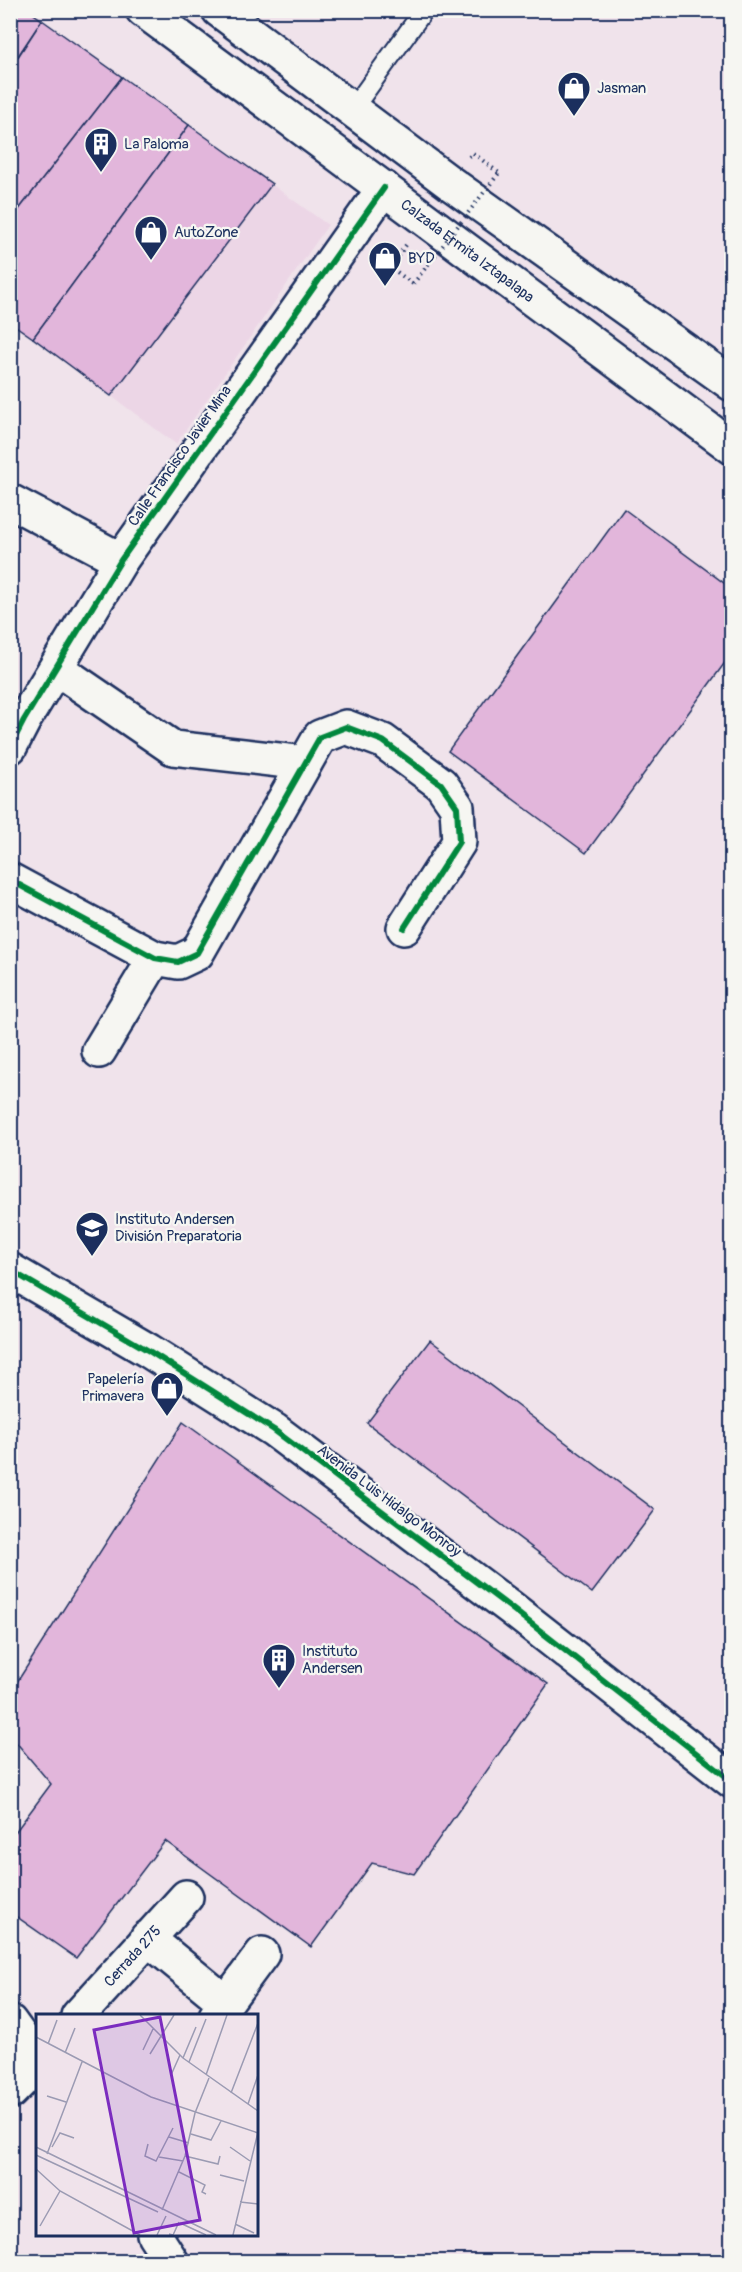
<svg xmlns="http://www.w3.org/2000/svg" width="742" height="2272" font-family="Pangolin,sans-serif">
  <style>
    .built { fill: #ecd6e6 }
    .building { fill: #e2b6db; stroke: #1b2f5e; stroke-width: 1.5 }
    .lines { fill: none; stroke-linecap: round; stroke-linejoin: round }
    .lane-casing { stroke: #1b2f5e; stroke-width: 22 }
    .street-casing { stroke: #1b2f5e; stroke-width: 38 }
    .secondary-casing { stroke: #1b2f5e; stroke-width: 38 }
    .primary-casing { stroke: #1b2f5e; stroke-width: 38 }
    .path { stroke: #1b2f5e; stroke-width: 4; stroke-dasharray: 1.5 4.5; stroke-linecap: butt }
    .lane { stroke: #f6f6f2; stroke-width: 18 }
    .street { stroke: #f6f6f2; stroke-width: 33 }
    .secondary { stroke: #f6f6f2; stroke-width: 33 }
    .primary { stroke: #f6f6f2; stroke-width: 33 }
    .path-bridge { stroke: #1b2f5e; stroke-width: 4; stroke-dasharray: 1.5 4.5; stroke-linecap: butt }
    .cycleway-casing { stroke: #f6f6f2; stroke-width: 10 }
    .cycleway { stroke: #00873e; stroke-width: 6 }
    .labels { text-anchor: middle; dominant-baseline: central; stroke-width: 4.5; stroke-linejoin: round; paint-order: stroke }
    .poi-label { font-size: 15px; fill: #1b2f5e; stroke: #f6f6f2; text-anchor: start }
    .street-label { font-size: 15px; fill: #1b2f5e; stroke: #f6f6f2 }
    .inset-road { fill: none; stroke: #9b9bb3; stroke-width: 1.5 }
    .view { fill: #7b2cbf; fill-opacity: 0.15; stroke: #7b2cbf; stroke-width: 3 }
    .inset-edge { fill: none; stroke: #1b2f5e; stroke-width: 3 }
  </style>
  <rect width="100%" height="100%" fill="#f0e3eb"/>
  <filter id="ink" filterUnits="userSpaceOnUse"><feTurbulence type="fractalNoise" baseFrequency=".0167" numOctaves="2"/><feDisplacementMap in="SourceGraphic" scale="12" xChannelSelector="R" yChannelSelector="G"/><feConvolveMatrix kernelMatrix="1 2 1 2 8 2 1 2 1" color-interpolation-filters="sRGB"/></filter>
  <g filter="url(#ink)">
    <path class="built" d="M189 125 328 225 176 444 33 338Z"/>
    <g class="building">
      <path d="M10 10H28L42 20 10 68Z"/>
      <path d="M42 20 122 77 10 221V69Z"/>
      <path d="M122 77 189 125 33 338 10 322V221Z"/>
      <path d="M189 125 272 184 111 396 33 338Z"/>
      <path d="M624 509 732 589V653L586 853 448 751Z"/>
      <path d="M430 1340 655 1510 592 1593 367 1423Z"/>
      <path d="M183 1422 548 1684 414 1874 372 1863 311 1947 165 1841 76 1958 10 1912V1839L51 1784 10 1735V1693Z"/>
    </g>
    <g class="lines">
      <defs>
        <path id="lane" d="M352 110 424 10"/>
        <g id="street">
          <path d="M10 501 121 560"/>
          <path d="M56 668 173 748 305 763"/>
          <path d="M10 747 24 720 121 560 384 188"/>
          <path d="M10 880 155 958 178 962 197 953 320 737 346 727 383 741 441 784 457 807 459 842 404 928"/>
          <path d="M99 1051 155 958"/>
          <path d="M147 1938 225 2002"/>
          <path id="s1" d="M78 2016 186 1897"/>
          <path d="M216 2016 262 1954"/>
          <path d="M10 2092 38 2064"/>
        </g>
        <g id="secondary">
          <path d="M10 1270 149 1351 274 1430 511 1608 732 1781"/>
          <path d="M10 2022 38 2061"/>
          <path d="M154 2234 172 2262"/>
        </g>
        <g id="primary">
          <path id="s2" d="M143 10 732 447"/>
          <path d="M219 10 450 183 732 384"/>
        </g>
      </defs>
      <use href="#lane" class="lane-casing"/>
      <use href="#street" class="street-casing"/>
      <use href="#secondary" class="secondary-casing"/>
      <use href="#primary" class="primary-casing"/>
      <g class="path">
        <path d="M469 157 473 153 499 173"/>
        <path d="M406 245 390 267 413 284"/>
      </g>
      <use href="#lane" class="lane"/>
      <use href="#street" class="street"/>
      <use href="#secondary" class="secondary"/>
      <use href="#primary" class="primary"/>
      <path class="path-bridge" d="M413 284 499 173"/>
      <defs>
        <g id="cycleway">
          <path d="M10 747 24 720 121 560 384 188"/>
          <path d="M10 880 155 958 178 962 197 953 320 737 346 727 383 741 441 784 457 807 459 842 404 928"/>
          <path d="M10 1270 149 1351 274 1430 511 1608 732 1781"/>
        </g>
      </defs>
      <use href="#cycleway" class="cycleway-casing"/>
      <use href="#cycleway" class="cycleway"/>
    </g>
  </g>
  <defs>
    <symbol id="shop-pin" viewBox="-11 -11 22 30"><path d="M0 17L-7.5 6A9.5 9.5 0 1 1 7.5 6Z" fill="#1b2f5e" stroke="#f6f6f2"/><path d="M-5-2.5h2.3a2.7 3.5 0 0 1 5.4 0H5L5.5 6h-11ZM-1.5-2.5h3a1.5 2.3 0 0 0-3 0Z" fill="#fff"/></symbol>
    <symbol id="building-pin" viewBox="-11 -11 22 30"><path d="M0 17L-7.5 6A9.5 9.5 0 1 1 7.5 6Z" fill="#1b2f5e" stroke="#f6f6f2"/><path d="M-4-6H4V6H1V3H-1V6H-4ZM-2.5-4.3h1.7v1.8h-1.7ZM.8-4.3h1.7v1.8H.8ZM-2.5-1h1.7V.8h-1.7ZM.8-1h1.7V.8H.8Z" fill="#fff"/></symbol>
    <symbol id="school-pin" viewBox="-11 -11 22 30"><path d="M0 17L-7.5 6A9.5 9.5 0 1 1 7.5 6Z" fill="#1b2f5e" stroke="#f6f6f2"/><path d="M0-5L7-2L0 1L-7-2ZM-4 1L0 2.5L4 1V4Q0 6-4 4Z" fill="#fff"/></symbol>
  </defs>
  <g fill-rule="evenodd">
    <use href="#shop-pin" x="555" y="69" width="38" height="52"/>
    <use href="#building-pin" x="82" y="125" width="38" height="52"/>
    <use href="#shop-pin" x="132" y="213" width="38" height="52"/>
    <use href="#shop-pin" x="366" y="239" width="38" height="52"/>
    <use href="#school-pin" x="73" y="1209" width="38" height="52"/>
    <use href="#shop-pin" x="148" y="1369" width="38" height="52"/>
    <use href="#building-pin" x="260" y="1641" width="38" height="52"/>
  </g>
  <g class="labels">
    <g class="poi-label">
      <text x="597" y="88">Jasman</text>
      <text x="124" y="144">La Paloma</text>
      <text x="174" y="232">AutoZone</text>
      <text x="408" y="258">BYD</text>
      <text x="115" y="1219">Instituto Andersen<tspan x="115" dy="17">División Preparatoria</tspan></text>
      <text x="144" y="1379" text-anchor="end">Papelería<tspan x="144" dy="17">Primavera</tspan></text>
      <text x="302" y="1651">Instituto<tspan x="302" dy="17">Andersen</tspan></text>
    </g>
    <g class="street-label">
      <text stroke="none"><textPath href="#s2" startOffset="404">Calzada Ermita Iztapalapa</textPath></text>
      <text transform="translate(180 456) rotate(-55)">Calle Francisco Javier Mina</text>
      <text transform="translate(389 1501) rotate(37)">Avenida Luis Hidalgo Monroy</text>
      <text stroke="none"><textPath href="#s1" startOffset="81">Cerrada 275</textPath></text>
    </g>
  </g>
  <g transform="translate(36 2014)">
    <rect width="222" height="222" fill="#f0e3eb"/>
    <path class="inset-road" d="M104 1 147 44 222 97M0 23 115 83 222 119M12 30 21 6M107 36 117 15M29 39 39 14M114 40 138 1M147 44 160 13M153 48 170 5M135 61 144 41M170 61 191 1M195 79 222 9M11 82 30 88M212 90 222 61M155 120 175 126 185 107M133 123 153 129M112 130 109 142 120 147 137 114M0 133 180 221M16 133 24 119 38 124M194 133 214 147M11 140 46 48M0 141 122 198M149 142 182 150 184 142M123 143 147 147M0 155 24 177 104 221M143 158 169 171 166 178 170 180M184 161 208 167M204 188 222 190M126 196 149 142 159 99 173 64M144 209 170 221M199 210 218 219M4 212 24 177M133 220 137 221 143 208M121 221 130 202M197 221 222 118"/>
    <path class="view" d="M124 3 164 206 98 219 58 16Z"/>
    <rect width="222" height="222" class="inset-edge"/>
  </g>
  <rect width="742" height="2272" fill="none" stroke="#f6f6f2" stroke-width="36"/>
  <rect x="18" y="18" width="706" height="2236" fill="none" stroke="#1b2f5e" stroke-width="2" filter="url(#ink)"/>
</svg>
